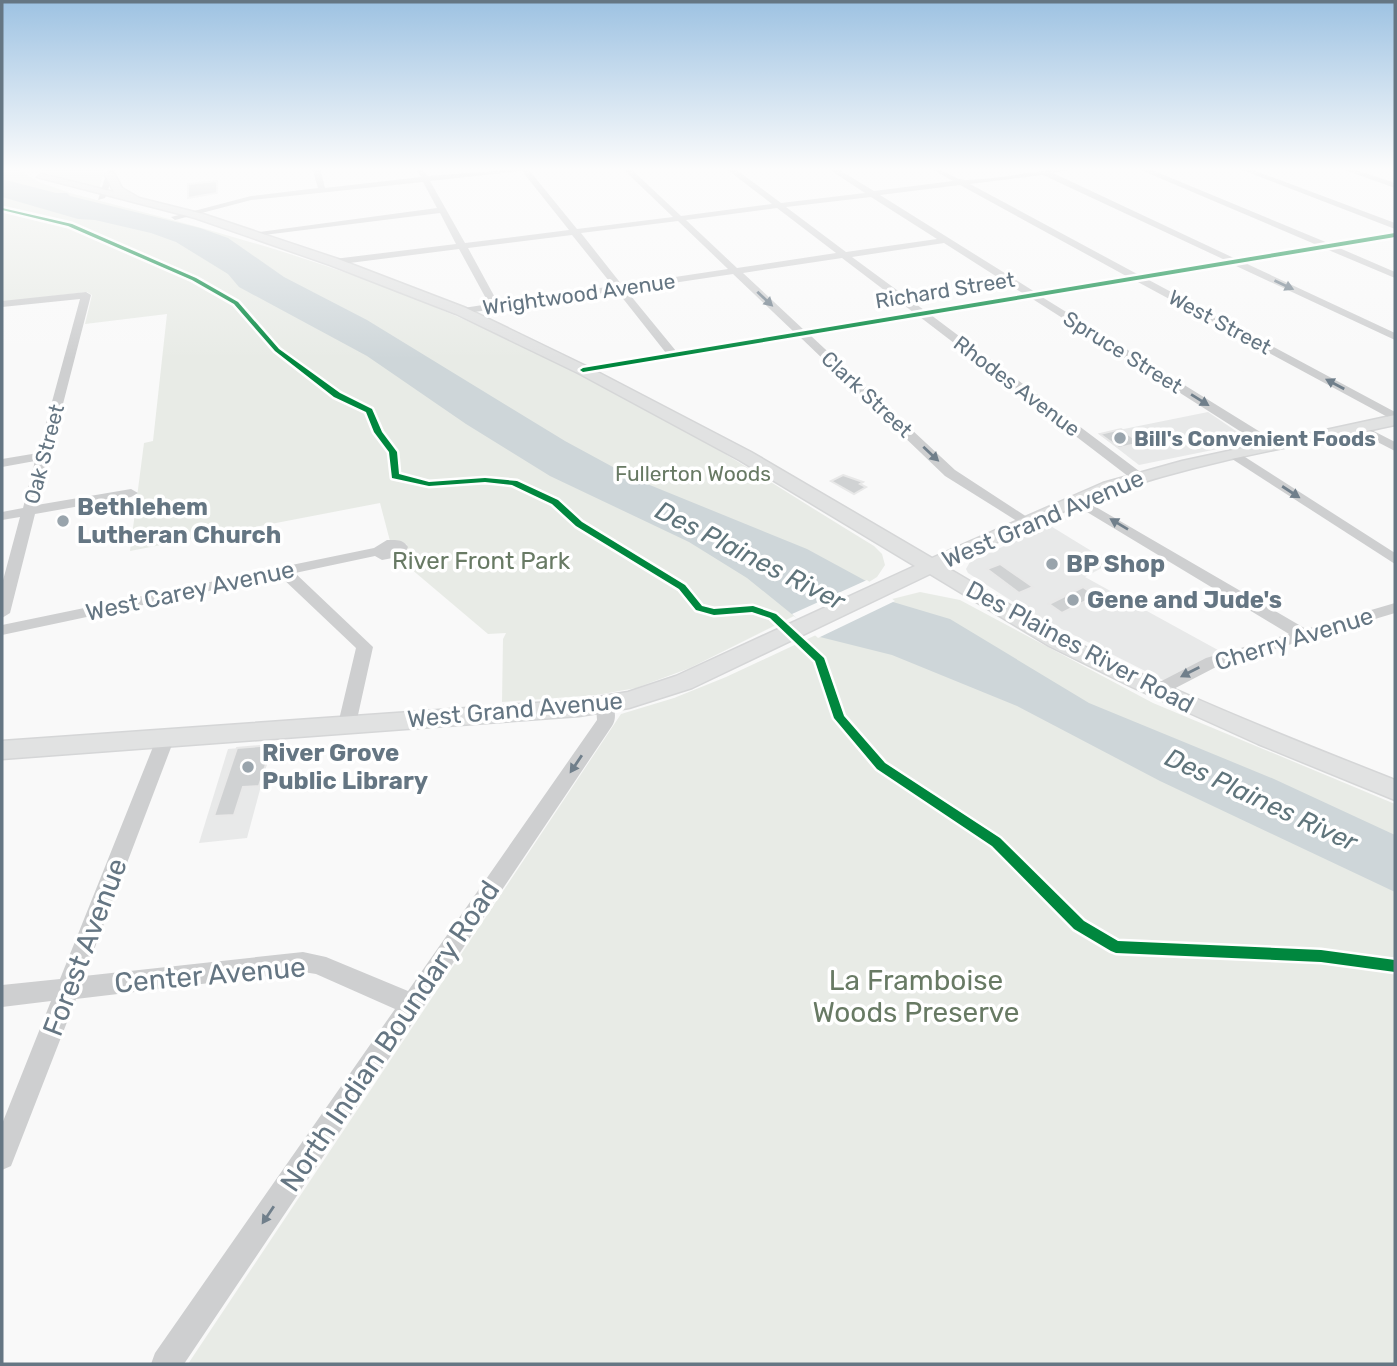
<svg xmlns="http://www.w3.org/2000/svg" width="1397" height="1366" font-family="Rubik,sans-serif">
  <style>
    .built { fill: #e8e9e9 }
    .green { fill: #e8ebe6 }
    .water { fill: #ced6d9 }
    .pier { fill: #f9f9f9 }
    .building { fill: #d0d2d3; stroke: #e8e8e8; stroke-width: 2 }
    .lines { fill: none; stroke-linecap: round; stroke-linejoin: round }
    .major-casing { stroke: #d5d6d7; stroke-width: 3 }
    .minor { fill: #cecfd0; fill-rule: evenodd }
    .major { fill: #e1e2e2; fill-rule: evenodd }
    .rail { stroke: #c3c5c6; stroke-width: 2; stroke-dasharray: 5 2.5; stroke-linecap: butt }
    .cycleway-casing { stroke: #fff; stroke-width: 5 }
    .cycleway { fill: #00873e; fill-rule: evenodd }
    .oneway { fill: #707f8b }
    .poi-dot { fill: #99a4ac; stroke: #fff; stroke-width: 2.5 }
    .labels { text-anchor: middle; dominant-baseline: central; stroke-width: 7; stroke-linejoin: round; paint-order: stroke }
    .far-street-label { font-size: 21px; fill: #657683; stroke: #fff }
    .far-poi-label { font-size: 21px; font-weight: bold; fill: #657683; stroke: #fff; text-anchor: start }
    .far-park-label { font-size: 21px; fill: #687a64; stroke: #fff }
    .poi-label { font-size: 24px; font-weight: bold; fill: #657683; stroke: #fff; text-anchor: start }
    .street-label { font-size: 24px; fill: #657683; stroke: #fff }
    .park-label { font-size: 24px; fill: #687a64; stroke: #fff }
    .water-label { font-size: 26px; font-style: italic; fill: #60757c; stroke: #fff }
    .near-street-label { font-size: 28px; fill: #657683; stroke: #fff }
    .near-park-label { font-size: 28px; fill: #687a64; stroke: #fff }
  </style>
  <rect width="100%" height="100%" fill="#f9f9f9"/>
  <g class="built">
    <path d="M1208 412 1252 442 1139 465 1099 434Z"/>
    <path d="M1049 525 1111 563 1085 577 1227 655 1165 681 1032 614 968 573 966 569 970 562Z"/>
    <path d="M272 745 247 838 199 843 228 749Z"/>
  </g>
  <g class="green">
    <path d="M2 168H15L41 183 70 193C190 224 309 255 423 302 522 343 620 391 712 446 766 478 819 513 874 546L882 554 885 565 877 577 869 582 867 581 793 614 794 616 690 668 636 688 597 695 502 702 503 639 506 633 488 634 397 557 405 553 407 545 400 541H390L380 503 130 551 144 443 153 441 167 314 85 324 92 295 87 292 2 302Z"/>
    <path d="M35 168H105L99 189 63 180Z"/>
    <path d="M920 592 960 600 1153 703 1395 804V1364H188L621 714 674 698 726 677 816 635 819 637 894 601 892 599Z"/>
  </g>
  <path class="water" d="M2 179 56 193H67L70 196 200 228 228 238 284 277 367 320 565 441 635 479 807 549 866 581 893 602 950 619 1089 703 1274 779 1395 835V892L1160 781 1017 706 892 655 820 637 747 578 689 542 550 476 466 424 367 356 239 287 228 274 176 242 151 233 95 220 78 219 2 197Z"/>
  <path class="pier" d="M867 580 895 601 818 638 792 614Z"/>
  <g class="building">
    <path d="M217 181V193L188 198V184Z"/>
    <path d="M1121 429 1140 443 1119 448 1100 434Z"/>
    <path d="M843 475 863 482 860 484 866 487 854 494 831 481Z"/>
    <path d="M1000 564 1033 587 1019 593 987 569Z"/>
    <path d="M1083 587 1096 596 1062 613 1049 604Z"/>
    <path d="M272 745 259 786 243 787 234 815 214 816 237 748Z"/>
  </g>
  <g class="lines">
    <defs>
      <path id="major" d="M106 173H114L122 188 139 198 203 214 338 259 466 308 588 367 751 452 932 558 1103 483 1182 461 1395 415V425C1303 445 1206 460 1116 491 1058 511 1002 540 946 567 986 590 1025 615 1066 637 1172 692 1284 736 1395 780V800L1258 744 1132 687 1049 646 930 574 692 688 629 708 579 716 2 759V741L579 700 628 692 676 676 915 566 739 460 578 373 456 314 330 265 195 218 37 177 42 174 114 192 105 175Z"/>
    </defs>
    <use href="#major" class="major-casing"/>
    <g class="minor">
      <path d="M108 168H116L105 198 98 200Z"/>
      <path d="M312 168H320L325 188 421 177 417 171 421 169 428 176 531 168 529 170 577 229 673 217 622 168H630L681 216 772 204 725 168H734L781 203 865 193 827 168H836L874 191 953 181 930 168C944 168 954 180 966 180 1005 179 1043 168 1082 168L1053 173 1236 259 1317 245 1136 168H1147L1328 243 1395 232V238L1337 247 1395 272V278L1326 249 1245 263 1395 333V340L1234 265 1147 279 1395 412V421L1136 281 1042 297 1278 443V449H1268L1031 298 931 315 1143 474V480H1133L920 317 810 335 955 470 1030 519 1032 522 1030 525 1025 526 945 476 800 337 583 373 579 372V368L666 353 617 291 461 314 457 313V309L489 304 459 249 334 265 329 262 334 259 456 244 440 213 248 237 244 234 437 208 423 182 251 200 175 220 171 217 251 196 318 188ZM522 171 569 230 465 243 430 181ZM1043 175 1225 260 1139 275 970 184ZM960 185 1128 277 1035 292 880 195ZM871 197 937 239 846 252 786 207ZM777 208 836 253 737 268 686 220ZM678 221 728 269 622 285 581 233ZM572 235 613 286 498 303 468 248ZM944 243 1024 294 924 310 852 257ZM842 258 913 312 804 330 743 273ZM733 274 794 332 676 351 626 290Z"/>
      <path d="M1237 168H1248L1395 223V229Z"/>
      <path d="M1339 168H1350L1395 183V188Z"/>
      <path d="M86 292 91 295 37 505 131 489 138 493 131 497 35 514 10 613 2 618V584L20 517 2 520V512L23 508 35 461 2 467V459L38 453 80 299 2 307V301Z"/>
      <path d="M1360 424 1395 442V451L1356 431 1354 428Z"/>
      <path d="M1234 450 1395 553V564L1229 457 1227 454Z"/>
      <path d="M1077 496 1306 629 1395 603V613L1218 666 1162 695H1150L1147 691 1150 687 1206 658 1289 634 1072 503 1070 500Z"/>
      <path d="M387 540C396 540 403 539 408 547L403 556 382 560 375 556 295 573 373 647 356 724 353 729H341L338 724 356 648 280 576 2 635V625L374 548Z"/>
      <path d="M605 699 611 700C615 708 617 719 612 726L184 1364H151L155 1353 395 1009 316 974 303 972 76 999 11 1166 2 1170V1124L51 1001 2 1007V985L60 979 159 732H173L175 737 84 976 303 952 326 957 408 991 597 720 596 705 599 700Z"/>
    </g>
    <use href="#major" class="major"/>
    <path class="rail" d="M1388 168 1395 170"/>
    <defs>
      <g id="cycleway">
        <path d="M2 208 72 224 196 278 238 302 279 349 340 393 372 409 382 432 397 452 399 474 429 482 485 478 517 481 558 500 582 522 685 585 702 606 714 609 753 606 776 614 824 658 844 716 885 763 1000 838 1084 921 1118 941 1321 950 1395 960V972L1321 962 1116 953 1111 951 1074 929 992 846 877 769 834 718 815 661 770 618 752 612 714 615 696 610 679 589 576 526 552 504 512 485 485 482 429 486 392 478 389 452 374 432 366 412 334 397 275 351 234 304 192 280 68 226 2 210Z"/>
        <path d="M1395 233V237L583 372 580 370 583 368Z"/>
      </g>
    </defs>
    <use href="#cycleway" class="cycleway-casing"/>
    <use href="#cycleway" class="cycleway"/>
  </g>
  <defs><path id="oneway-solid" d="M-6-.8H1V-3.2L6.5 0L1 3.2V.8H-6Z" transform="scale(1.75)"/></defs>
  <g class="oneway">
    <use href="#oneway-solid" transform="translate(1284 285) rotate(25)"/>
    <use href="#oneway-solid" transform="translate(765 299) rotate(43)"/>
    <use href="#oneway-solid" transform="translate(1335 384) rotate(-152)"/>
    <use href="#oneway-solid" transform="translate(1200 400) rotate(32)"/>
    <use href="#oneway-solid" transform="translate(931 454) rotate(43)"/>
    <use href="#oneway-solid" transform="translate(1291 492) rotate(33)"/>
    <use href="#oneway-solid" transform="translate(1119 524) rotate(-149)"/>
    <use href="#oneway-solid" transform="translate(1190 672) rotate(153)"/>
    <use href="#oneway-solid" transform="translate(576 764) rotate(124)"/>
    <use href="#oneway-solid" transform="translate(268 1215) rotate(124)"/>
  </g>
  <linearGradient id="sky" x2="0" y2="1"><stop stop-color="#9dc2e2"/><stop offset="0.47" stop-color="#fcfcfc"/><stop offset="1" stop-color="#fcfcfc" stop-opacity="0"/></linearGradient>
  <rect width="1397" height="359" fill="url(#sky)"/>
  <g class="poi-dot">
    <circle cx="1120" cy="438" r="7"/>
    <circle cx="63" cy="521" r="7"/>
    <circle cx="1052" cy="564" r="7"/>
    <circle cx="1073" cy="600" r="7"/>
    <circle cx="248" cy="767" r="7"/>
  </g>
  <g class="labels">
    <g class="far-street-label">
      <text transform="translate(945 290) rotate(-9)">Richard Street</text>
      <text transform="translate(579 294) rotate(-8)">Wrightwood Avenue</text>
      <text transform="translate(1220 322) rotate(28)">West Street</text>
      <text transform="translate(1123 352) rotate(32)">Spruce Street</text>
      <text transform="translate(1017 386) rotate(37)">Rhodes Avenue</text>
      <text transform="translate(867 394) rotate(43)">Clark Street</text>
      <text transform="translate(44 454) rotate(-75)">Oak Street</text>
    </g>
    <g class="far-poi-label">
      <text x="1134" y="438">Bill's Convenient Foods</text>
    </g>
    <g class="far-park-label">
      <text x="693" y="473">Fullerton Woods</text>
    </g>
    <g class="poi-label">
      <text x="77" y="507">Bethlehem<tspan x="77" dy="28">Lutheran Church</tspan></text>
      <text x="1066" y="564">BP Shop</text>
      <text x="1087" y="600">Gene and Jude's</text>
      <text x="262" y="753">River Grove<tspan x="262" dy="28">Public Library</tspan></text>
    </g>
    <g class="street-label">
      <text transform="translate(1043 519) rotate(-23)">West Grand Avenue</text>
      <text transform="translate(190 591) rotate(-12)">West Carey Avenue</text>
      <text transform="translate(1294 639) rotate(-17)">Cherry Avenue</text>
      <text transform="translate(1080 647) rotate(28)">Des Plaines River Road</text>
      <text transform="translate(515 710) rotate(-5)">West Grand Avenue</text>
    </g>
    <g class="park-label">
      <text x="481" y="561">River Front Park</text>
    </g>
    <g class="water-label">
      <text transform="translate(750 556) rotate(27)">Des Plaines River</text>
      <text transform="translate(1261 800) rotate(25)">Des Plaines River</text>
    </g>
    <g class="near-street-label">
      <text transform="translate(85 947) rotate(-69)">Forest Avenue</text>
      <text transform="translate(210 975) rotate(-5)">Center Avenue</text>
      <text transform="translate(390 1036) rotate(-56)">North Indian Boundary Road</text>
    </g>
    <g class="near-park-label">
      <text x="916" y="980">La Framboise<tspan x="916" dy="32">Woods Preserve</tspan></text>
    </g>
  </g>
  <rect width="1397" height="1366" fill="none" stroke="#657683" stroke-width="7"/>
</svg>
